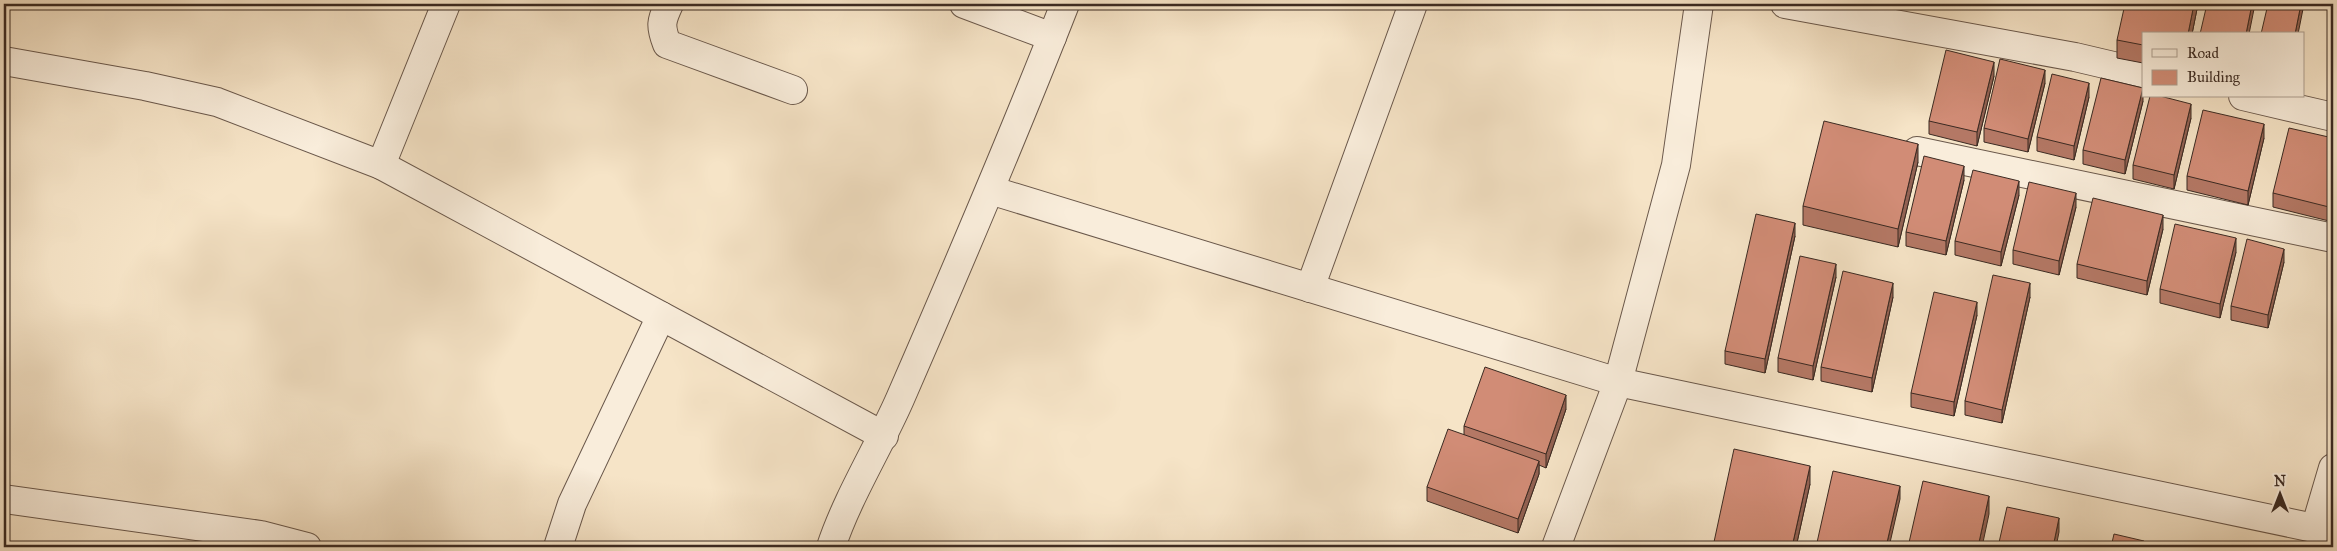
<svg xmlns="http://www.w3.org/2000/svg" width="2337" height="551" font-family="'IM FELL Great Primer',serif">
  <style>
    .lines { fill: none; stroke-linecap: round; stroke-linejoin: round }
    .minor-casing { stroke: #6a584b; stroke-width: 30 }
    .minor { stroke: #f9eddb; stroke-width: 28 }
    .wall { fill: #b47865; stroke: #3b2a22 }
    .shaded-wall { fill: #926253; stroke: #3b2a22 }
    .building { fill: #d18c76; stroke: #3b2a22 }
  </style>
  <rect width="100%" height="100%" fill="#f6e4c7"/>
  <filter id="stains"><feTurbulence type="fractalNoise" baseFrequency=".004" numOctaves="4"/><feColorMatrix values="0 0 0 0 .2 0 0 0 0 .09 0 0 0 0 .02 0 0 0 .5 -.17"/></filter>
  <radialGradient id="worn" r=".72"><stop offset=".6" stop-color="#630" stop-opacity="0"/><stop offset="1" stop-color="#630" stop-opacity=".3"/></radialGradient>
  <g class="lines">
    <defs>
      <g id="minor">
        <path d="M669 4C661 21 660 26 667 44L793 90"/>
        <path d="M964 4 1052 37"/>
        <path d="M1785 4 2075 57 2143 73"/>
        <path d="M4 61 145 86 217 102 381 165 884 436"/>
        <path d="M2243 96 2333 117"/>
        <path d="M1917 151 2333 238"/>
        <path d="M381 165 446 4"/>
        <path d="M990 190 1618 382 2333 532"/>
        <path d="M1310 288 1413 4"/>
        <path d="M4 499 261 535 307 547"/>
        <path d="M2315 529 2333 468"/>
        <path d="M558 547 572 504 661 316"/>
        <path d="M831 547C848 496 878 449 900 399 957 268 1013 137 1065 4"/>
        <path d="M1556 547 1618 382 1676 165 1699 4"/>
      </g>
    </defs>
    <use href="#minor" class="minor-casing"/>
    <use href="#minor" class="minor"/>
  </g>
  <g class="wall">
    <path d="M2198 4 2192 34H2143V63L2117 58V40Z"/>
    <path d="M1994 76 1977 146 1929 134V121Z"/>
    <path d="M2045 83 2028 152 1984 142V128Z"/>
    <path d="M2089 97 2074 160 2037 151V137Z"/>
    <path d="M2143 101 2125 174 2083 164V150Z"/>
    <path d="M2191 118 2174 189 2133 179V165Z"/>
    <path d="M2264 138 2248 205 2187 190V176Z"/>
    <path d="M2333 138V222L2273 207V193Z"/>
    <path d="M1918 162 1898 247 1803 225V206Z"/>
    <path d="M1964 180 1946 255 1906 246V232Z"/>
    <path d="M2019 195 2001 266 1955 255V241Z"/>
    <path d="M2076 207 2059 275 2013 264V250Z"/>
    <path d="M2163 229 2147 295 2077 278V264Z"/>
    <path d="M1795 236 1765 373 1725 364V351Z"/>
    <path d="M2236 252 2220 318 2160 303V289Z"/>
    <path d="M2284 262 2268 328 2231 320V306Z"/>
    <path d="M1836 277 1813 380 1778 372V358Z"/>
    <path d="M1893 297 1872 392 1821 381V367Z"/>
    <path d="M2030 297 2002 423 1965 415V401Z"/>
    <path d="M1977 315 1954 416 1911 407V393Z"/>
    <path d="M1566 409 1546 468 1539 465V474L1518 533 1427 501V487L1464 435V426Z"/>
    <path d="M1810 484 1796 547H1714V542Z"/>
  </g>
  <g class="shaded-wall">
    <path d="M2194 4H2198L2192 34H2188Z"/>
    <path d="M2252 4H2255L2249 34H2246Z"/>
    <path d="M2301 4H2304L2298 34H2295Z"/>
    <path d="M1994 62V76L1977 146V132Z"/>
    <path d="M2045 70V83L2028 152V139Z"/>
    <path d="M2089 83V97L2074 160V146Z"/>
    <path d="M2143 88V101L2125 174V160Z"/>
    <path d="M2191 104V118L2174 189V175Z"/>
    <path d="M2264 124V138L2248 205V191Z"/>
    <path d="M1918 144V162L1898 247V229Z"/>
    <path d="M1964 166V180L1946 255V241Z"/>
    <path d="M2019 181V195L2001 266V252Z"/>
    <path d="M2076 193V207L2059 275V261Z"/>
    <path d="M2163 215V229L2147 295V281Z"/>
    <path d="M1795 223V236L1765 373V359Z"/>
    <path d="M2236 238V252L2220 318V304Z"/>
    <path d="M2284 249V262L2268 328V315Z"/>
    <path d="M1836 264V277L1813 380V366Z"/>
    <path d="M1893 283V297L1872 392V378Z"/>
    <path d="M2030 283V297L2002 423V410Z"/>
    <path d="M1977 302V315L1954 416V402Z"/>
    <path d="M1566 395V409L1546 468V454Z"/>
    <path d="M1539 461V474L1518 533V519Z"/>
    <path d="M1810 466V484L1796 547H1792Z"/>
    <path d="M1900 486V499L1889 547H1886Z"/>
    <path d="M1989 496V514L1982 547H1978Z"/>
    <path d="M2059 518V532L2056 547H2053Z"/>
  </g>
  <g class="building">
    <path d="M2125 4H2194L2188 34H2143V45L2117 40Z"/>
    <path d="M2207 4H2252L2246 34H2200Z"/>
    <path d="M2268 4H2301L2295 34H2261Z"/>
    <path d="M1946 50 1994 62 1977 132 1929 121Z"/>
    <path d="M2000 59 2045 70 2028 139 1984 128Z"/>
    <path d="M2052 74 2089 83 2074 146 2037 137Z"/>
    <path d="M2101 78 2143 88 2125 160 2083 150Z"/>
    <path d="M2150 96H2160L2191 104 2174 175 2133 165Z"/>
    <path d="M2203 110 2264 124 2248 191 2187 176Z"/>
    <path d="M1824 121 1918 144 1898 229 1803 206Z"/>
    <path d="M2289 128 2333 138V208L2273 193Z"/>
    <path d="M1924 156 1964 166 1946 241 1906 232Z"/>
    <path d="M1973 170 2019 181 2001 252 1955 241Z"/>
    <path d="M2029 182 2076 193 2059 261 2013 250Z"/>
    <path d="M2093 198 2163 215 2147 281 2077 264Z"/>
    <path d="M1756 214 1795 223 1765 359 1725 351Z"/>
    <path d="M2175 224 2236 238 2220 304 2160 289Z"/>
    <path d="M2247 239 2284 249 2268 315 2231 306Z"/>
    <path d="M1800 256 1836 264 1813 366 1778 358Z"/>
    <path d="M1843 271 1893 283 1872 378 1821 367Z"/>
    <path d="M1993 275 2030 283 2002 410 1965 401Z"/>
    <path d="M1934 292 1977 302 1954 402 1911 393Z"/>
    <path d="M1485 367 1566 395 1546 454 1464 426Z"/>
    <path d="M1448 429 1539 461 1518 519 1427 487Z"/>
    <path d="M1734 449 1810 466 1792 547H1738L1714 542Z"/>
    <path d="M1833 471 1900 486 1886 547H1816Z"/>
    <path d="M1923 481 1989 496 1978 547H1908Z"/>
    <path d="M2007 507 2059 518 2053 547H1998Z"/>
    <path d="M2114 534 2144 541 2142 547H2111Z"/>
  </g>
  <rect width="2337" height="551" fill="none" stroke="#f6e4c7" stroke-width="20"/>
  <rect x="5" y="5" width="2327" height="541" fill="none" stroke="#3b2a22" stroke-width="2.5"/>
  <rect x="10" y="10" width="2317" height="531" fill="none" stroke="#3b2a22"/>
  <rect x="2142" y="32" width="162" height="65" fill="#f9eddb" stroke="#ad9f91"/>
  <rect x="2152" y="49" width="25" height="8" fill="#f9eddb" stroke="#ad9f91"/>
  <text x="2187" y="58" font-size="15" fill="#3b2a22">Road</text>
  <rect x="2152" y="70" width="25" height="15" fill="#d18c76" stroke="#ad9f91"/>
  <text x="2187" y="82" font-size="15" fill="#3b2a22">Building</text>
  <g transform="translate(2280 494)" stroke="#f9eddb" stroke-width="4" paint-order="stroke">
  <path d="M0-4L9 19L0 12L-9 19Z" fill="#3b2a22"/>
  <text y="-8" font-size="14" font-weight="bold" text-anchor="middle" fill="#3b2a22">N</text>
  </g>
  <rect width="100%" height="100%" filter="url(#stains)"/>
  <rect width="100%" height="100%" fill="url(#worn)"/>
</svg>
